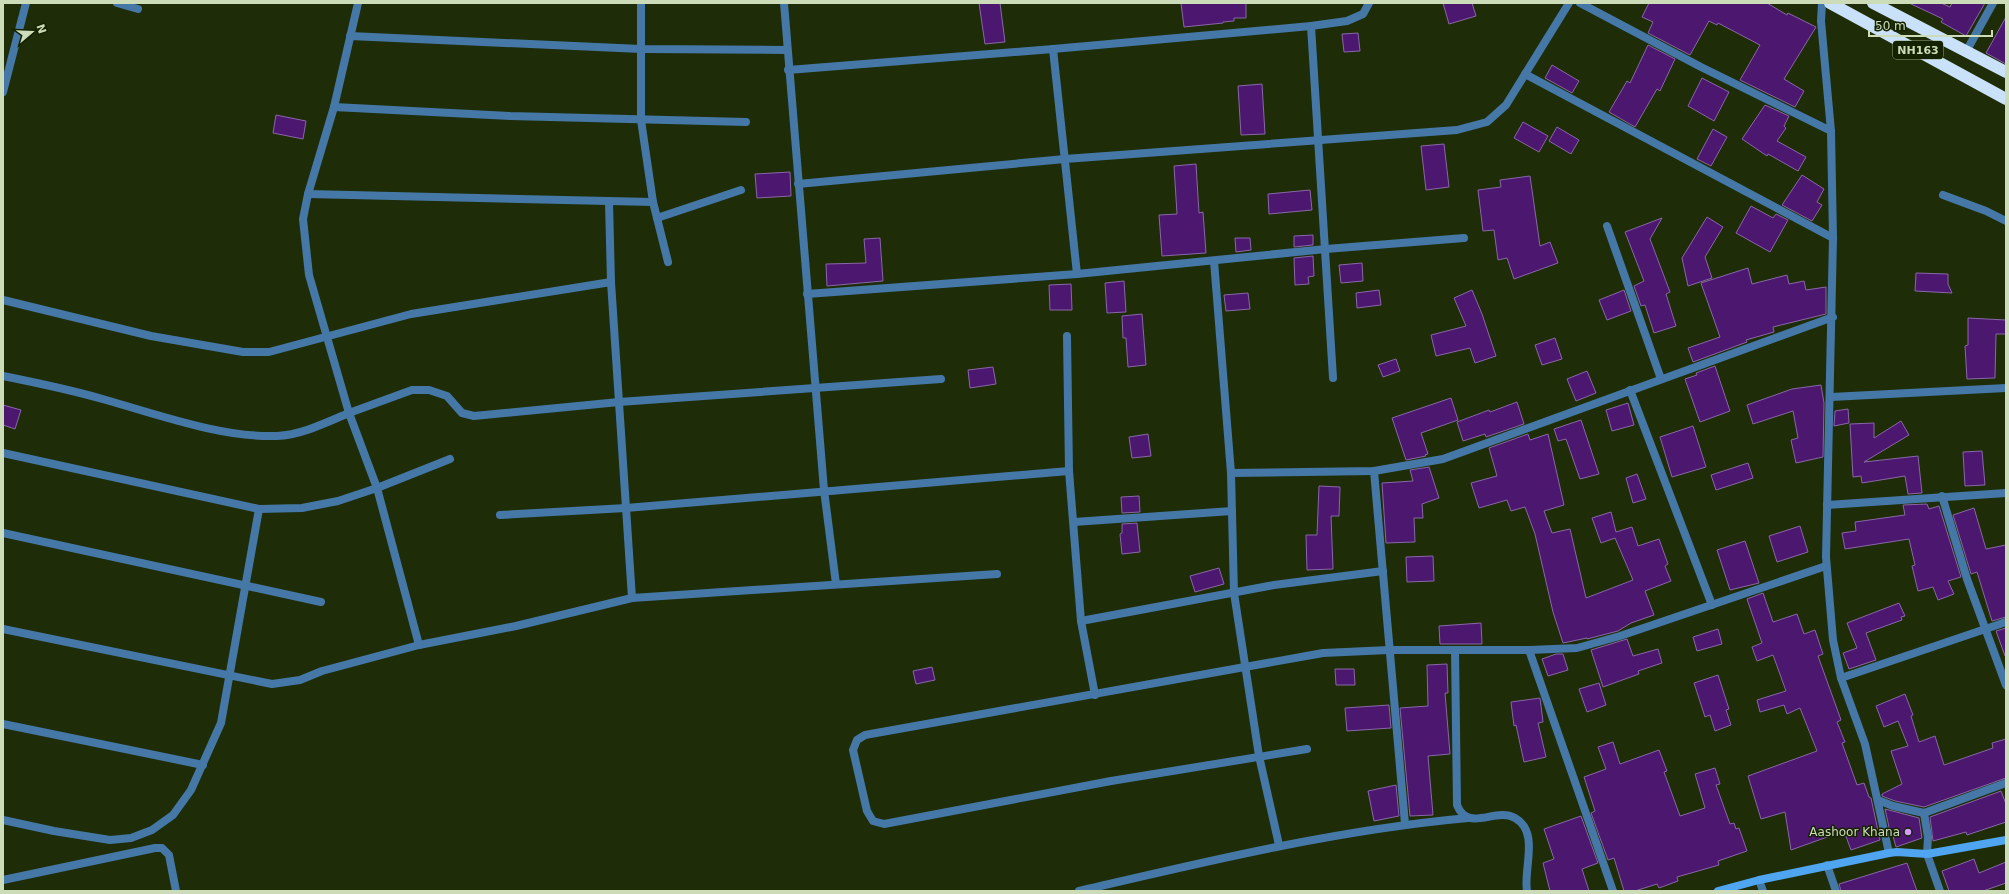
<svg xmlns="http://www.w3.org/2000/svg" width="2009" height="894" font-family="'DejaVu Sans',sans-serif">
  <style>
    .building { fill: #4c186f; stroke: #8867a7 }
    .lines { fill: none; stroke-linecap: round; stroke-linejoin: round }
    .lane { stroke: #4578a6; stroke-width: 8 }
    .street { stroke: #4578a6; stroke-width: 8 }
    .secondary { stroke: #4fa5ef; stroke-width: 8 }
    .highway { stroke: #cae2f9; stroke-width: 12 }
    .poi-dot { fill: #d09dfe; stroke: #152200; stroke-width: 1.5 }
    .labels { text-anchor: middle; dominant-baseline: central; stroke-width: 3; stroke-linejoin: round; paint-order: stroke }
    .shield { fill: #152200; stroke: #95a481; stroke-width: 1 }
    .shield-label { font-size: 11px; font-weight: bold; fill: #ccdcb8 }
    .poi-label { font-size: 12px; fill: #ccdcb8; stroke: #152200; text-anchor: end }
  </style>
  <rect width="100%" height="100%" fill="#1e2c07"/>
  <g class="building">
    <path d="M979 3H1000L1005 42 985 44Z"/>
    <path d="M1181 3H1246V18H1234V21L1223 22V23L1184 27Z"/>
    <path d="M1443 3H1472L1476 16 1449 24Z"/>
    <path d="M1649 3H1767L1787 15 1788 13 1816 27 1784 79 1804 91 1795 107 1740 80 1760 45 1718 23 1717 25 1709 21 1690 55 1648 33 1653 22 1642 17Z"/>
    <path d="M1909 3H1941L1950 7 1952 3H1985L1966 36 1941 22 1943 19Z"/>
    <path d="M2006 17V64L1986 53Z"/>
    <path d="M1358 33 1360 51 1344 52 1342 34Z"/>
    <path d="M1648 45 1675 59 1660 91 1657 89 1635 127 1609 112 1627 81 1630 83Z"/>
    <path d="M1552 65 1579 81 1572 93 1545 78Z"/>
    <path d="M1702 78 1729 92 1714 121 1688 106Z"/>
    <path d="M1262 84 1265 134 1241 135 1238 86Z"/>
    <path d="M1765 105 1789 116 1784 126 1786 128 1777 141 1806 157 1798 171 1768 154 1767 156 1742 139Z"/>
    <path d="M276 115 306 121 303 139 273 133Z"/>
    <path d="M1523 122 1548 136 1539 152 1514 138Z"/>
    <path d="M1557 127 1579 140 1571 154 1549 141Z"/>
    <path d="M1713 129 1727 137 1711 166 1697 159Z"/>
    <path d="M1444 144 1449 187 1426 190 1421 146Z"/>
    <path d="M1196 164 1199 213 1203 212 1206 253 1162 256 1159 215 1177 214 1174 166Z"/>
    <path d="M790 172 791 196 757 198 755 174Z"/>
    <path d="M1802 175 1824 189 1817 202 1822 205 1812 221 1782 205Z"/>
    <path d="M1530 176 1540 246 1550 242 1558 263 1514 279 1507 258 1498 260 1494 230 1483 231 1478 190 1501 187 1500 180Z"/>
    <path d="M1310 190 1312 210 1269 214 1268 194Z"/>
    <path d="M1751 206 1773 218 1776 214 1788 220 1770 252 1736 233Z"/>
    <path d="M1707 217 1723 227 1705 257 1712 278 1688 286 1682 258Z"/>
    <path d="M1662 218 1650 239 1670 292 1666 294 1676 326 1654 333 1645 305 1641 306 1634 286 1644 281 1625 232Z"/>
    <path d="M1313 235V245L1294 247V236Z"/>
    <path d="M880 238 883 281 827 286 826 264 866 263 864 239Z"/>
    <path d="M1235 238H1250L1251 250 1236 252Z"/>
    <path d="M1313 256 1314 276 1308 277 1309 284 1295 285 1294 258Z"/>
    <path d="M1362 263 1363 281 1341 283 1339 265Z"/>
    <path d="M1748 268 1752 284 1787 275 1789 284 1804 281 1806 290 1826 287V314L1773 327 1774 332 1746 340 1747 342 1693 362 1688 348 1720 337 1701 283Z"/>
    <path d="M1916 273 1948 274V284L1952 293 1915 291Z"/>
    <path d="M1124 281 1126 312 1107 313 1105 283Z"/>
    <path d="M1071 284 1072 310H1050L1049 285Z"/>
    <path d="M1379 290 1381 305 1357 308 1356 293Z"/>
    <path d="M1472 290 1482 314 1496 356 1475 363 1470 348 1436 356 1431 335 1466 326 1454 298Z"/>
    <path d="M1624 290 1631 311 1607 320 1599 300Z"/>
    <path d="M1248 293 1250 309 1226 311 1224 295Z"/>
    <path d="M1142 314 1146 365 1128 367 1126 338H1123L1122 316Z"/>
    <path d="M1968 318 2006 320V334H1996L1995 378 1967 379 1965 346 1968 345Z"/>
    <path d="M1555 338 1562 359 1542 365 1535 345Z"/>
    <path d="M1396 359 1400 371 1383 377 1378 365Z"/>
    <path d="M1715 366 1730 411 1700 422 1685 379 1697 375 1696 373Z"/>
    <path d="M993 367 996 384 970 388 968 370Z"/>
    <path d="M1587 371 1596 393 1576 401 1567 379Z"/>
    <path d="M1821 385 1824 403 1823 457 1796 463 1791 440 1798 438 1793 411 1753 424 1747 405 1792 389Z"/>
    <path d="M1451 398 1458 420 1421 433 1428 454 1425 455 1426 456 1406 460 1392 418Z"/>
    <path d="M1517 402 1524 424 1486 437 1485 434 1463 441 1457 422 1489 410 1490 412Z"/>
    <path d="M1628 403 1634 425 1612 431 1606 410Z"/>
    <path d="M3 405 21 410 15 429 3 425Z"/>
    <path d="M1848 409 1849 423 1834 426 1835 411Z"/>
    <path d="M1581 420 1599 474 1580 479 1566 439 1558 441 1554 429Z"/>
    <path d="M1901 421 1909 435 1864 462 1918 456 1922 493 1908 494 1905 476 1862 483 1861 476 1853 477 1850 424 1874 423V438Z"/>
    <path d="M1693 426 1706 467 1672 477 1660 437Z"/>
    <path d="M1148 434 1151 456 1132 458 1129 437Z"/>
    <path d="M1528 434 1530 440 1548 434 1564 505 1544 511 1552 533 1570 529 1586 598 1633 580 1615 538 1601 543 1592 518 1611 512 1616 532 1632 527 1638 546 1659 539 1668 564 1665 566 1671 581 1645 591 1654 615 1631 623 1618 631 1587 639V638L1563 643 1553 612 1535 534 1525 507 1511 511 1507 500 1479 508 1471 483 1497 476 1489 448Z"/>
    <path d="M1982 451 1985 485 1965 486 1963 452Z"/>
    <path d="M1748 463 1753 478 1716 490 1711 475Z"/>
    <path d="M1429 467 1439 498 1422 504 1423 518H1414L1415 542 1386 543 1382 483 1413 481 1410 470Z"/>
    <path d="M1637 474 1646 499 1633 503 1626 478Z"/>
    <path d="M1319 486 1340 487 1339 516H1331L1333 569 1307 570 1306 535H1317Z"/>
    <path d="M1139 496 1140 512 1122 513 1121 497Z"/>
    <path d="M1927 504 1929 509 1939 506 1961 577 1948 581 1954 594 1938 600 1933 587 1918 591 1912 566 1915 565 1909 539 1845 549 1842 533 1856 531 1855 522 1905 515 1903 505Z"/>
    <path d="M1974 508 1986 549 2006 545V617L1992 621 1977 572 1971 574 1953 515Z"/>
    <path d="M1137 523 1140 552 1122 554 1120 534 1122 533V524Z"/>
    <path d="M1800 526 1808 552 1777 562 1769 536Z"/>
    <path d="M1745 541 1759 583 1730 590 1717 550Z"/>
    <path d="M1433 556 1434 581 1407 582 1406 557Z"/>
    <path d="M1219 568 1224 584 1195 592 1190 576Z"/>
    <path d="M1763 593 1773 622 1797 614 1804 634 1815 630 1823 654 1818 656 1841 720 1837 722 1845 742 1842 743 1857 785 1864 783 1869 797 1871 798 1880 840 1851 850 1844 831 1791 850 1785 812 1761 819 1748 776 1817 751 1800 708 1787 714 1784 705 1760 712 1757 700 1786 691 1773 655 1757 661 1752 647 1762 643 1747 599Z"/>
    <path d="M1899 603 1905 616 1901 617 1902 620 1866 633 1876 660 1849 669 1843 653 1857 648 1847 623Z"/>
    <path d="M1481 623 1482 644H1440L1439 626Z"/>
    <path d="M2006 628V655L2005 656 1996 631Z"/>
    <path d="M1718 629 1722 644 1697 651 1693 637Z"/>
    <path d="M1627 639 1633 656 1658 649 1662 663 1638 671 1639 674 1603 687 1591 650Z"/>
    <path d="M1556 654H1563L1568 670 1548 676 1542 659Z"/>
    <path d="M1447 664 1448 693H1445L1450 754 1428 756 1433 815 1410 816 1400 708 1428 706 1427 665Z"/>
    <path d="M932 667 935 680 916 684 913 671Z"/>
    <path d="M1335 669H1354L1355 685H1336Z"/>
    <path d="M1718 675 1729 709 1726 710 1731 725 1715 731 1710 715 1705 717 1694 683Z"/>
    <path d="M1599 683 1606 705 1587 712 1579 689Z"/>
    <path d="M1905 694 1913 715 1911 716 1919 742 1935 736 1944 765 1993 748 1992 743 2006 739V778L1924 807 1895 801 1882 796V794L1902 784 1891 751 1908 746 1898 721 1884 727 1876 706Z"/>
    <path d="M1540 698 1543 722 1538 723 1546 757 1524 762 1516 725 1514 726 1511 702Z"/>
    <path d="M1389 705 1391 728 1347 731 1345 708Z"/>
    <path d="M1613 742 1620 764 1659 750 1667 771 1664 772 1680 816 1705 808 1695 774 1715 768 1720 784 1716 785 1730 824 1734 823 1736 829 1739 828 1747 851 1718 861 1719 865 1677 877 1678 881 1659 888 1657 884 1635 891H1624L1614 858 1608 860 1591 813 1595 811 1584 777 1606 769 1598 747Z"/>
    <path d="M1396 785 1399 816 1374 821 1368 791Z"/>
    <path d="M2001 791 2006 804V822L1967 835 1966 832 1933 841 1930 817Z"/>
    <path d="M1885 809 1919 818 1922 838 1896 847 1893 836H1891Z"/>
    <path d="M1581 816 1598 863 1582 869 1589 891H1550L1543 863 1554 859 1544 829Z"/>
    <path d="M1974 859 1979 873 2006 862V883L1983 891H1949L1942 871Z"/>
    <path d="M1907 863 1917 891H1841L1839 884Z"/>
  </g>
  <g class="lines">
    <g class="lane">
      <path d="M657 218 741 190"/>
      <path d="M377 488 450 459"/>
    </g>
    <g class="street">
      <path d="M117 3 138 9"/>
      <path d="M641 3V120L653 202 668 262"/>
      <path d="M784 3 824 490 836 584"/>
      <path d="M1580 3 1701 67 1831 131"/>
      <path d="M1822 3 1821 21 1831 131 1833 238 1826 557 1833 640 1841 678 1865 744 1889 853"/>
      <path d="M1311 26 1333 378"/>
      <path d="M350 36 641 49 786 50"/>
      <path d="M1053 49 1077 274"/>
      <path d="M1967 50 1993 3"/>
      <path d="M788 70 1053 49 1311 26 1347 21 1363 14 1369 3"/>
      <path d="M1525 74 1833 238"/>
      <path d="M3 92 26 3"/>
      <path d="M334 107 510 116 746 122"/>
      <path d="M798 184 1065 159 1457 130 1487 122 1506 105 1569 3"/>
      <path d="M308 194 653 202"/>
      <path d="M1943 195 1986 211 2006 221"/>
      <path d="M609 202 611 282 632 598"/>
      <path d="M1607 226 1661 379"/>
      <path d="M1214 261 1231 473 1234 593 1259 756 1279 845"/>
      <path d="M807 294 1077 274 1326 249 1464 238"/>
      <path d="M3 300 151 336 243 352H269L411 314 611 282"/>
      <path d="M1067 336 1069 471 1081 621 1095 695"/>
      <path d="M3 376C38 383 72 390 106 400 159 415 223 438 277 436 302 435 327 422 349 413L309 275 303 219 308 194 334 107 358 3"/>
      <path d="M1630 390 1712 605"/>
      <path d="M1831 397 2006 388"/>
      <path d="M3 453 259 509 302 508 338 501 377 488"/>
      <path d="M1374 471 1405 824"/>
      <path d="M1231 473 1374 471 1443 459 1833 317"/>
      <path d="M1942 496 1967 579 2006 685"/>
      <path d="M1827 505 2006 493"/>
      <path d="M500 515 626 508 1069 471"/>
      <path d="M1074 522 1232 511"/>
      <path d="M3 533 321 602"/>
      <path d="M1081 621 1274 585 1383 571"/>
      <path d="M3 629 272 684 300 680 322 671 419 645 516 626 632 598 997 574"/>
      <path d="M419 645 377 488 349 413 412 390H429L447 396 462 413 474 416 619 402 941 379"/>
      <path d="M1455 650 1457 805C1468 833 1495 807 1515 818 1540 832 1523 869 1527 891"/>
      <path d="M1529 650 1613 891"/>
      <path d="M1841 678 2006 622"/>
      <path d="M3 724 203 765"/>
      <path d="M1307 749 1111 781 884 824 873 821 867 811 853 750 857 740 865 735 1323 653 1389 650H1529L1577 648 1620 636 1826 566"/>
      <path d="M1878 800 1893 806 1924 813 2006 783"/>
      <path d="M1924 813 1928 837 1927 854 1940 891"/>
      <path d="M3 820 54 831 110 840 131 838 152 830 173 815 191 790 221 723 259 509"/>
      <path d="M1827 865 1836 891"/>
      <path d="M3 880 155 848H162L169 855 176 891"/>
      <path d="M1759 880 1763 891"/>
      <path d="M1079 891C1208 861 1336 830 1468 818"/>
    </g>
    <path class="secondary" d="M1718 891 1759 880 1889 853 1897 852 1927 854 2006 840"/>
    <g class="highway">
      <path d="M1830 3 2006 99"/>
      <path d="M1873 3 2006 72"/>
    </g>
  </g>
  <circle class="poi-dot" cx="1908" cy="832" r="4"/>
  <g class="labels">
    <rect class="shield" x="1893" y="41" width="50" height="18" rx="3"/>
    <g class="shield-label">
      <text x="1918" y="50">NH163</text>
    </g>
    <g class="poi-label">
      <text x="1900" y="832">Aashoor Khana</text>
    </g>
  </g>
  <rect width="2009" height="894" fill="none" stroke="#ccdcb8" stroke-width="8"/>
  <g transform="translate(32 32) rotate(71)" stroke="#152200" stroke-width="3" paint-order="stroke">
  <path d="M0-3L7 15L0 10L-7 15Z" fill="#ccdcb8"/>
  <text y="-6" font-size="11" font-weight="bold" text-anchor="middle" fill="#ccdcb8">N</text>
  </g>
  <path d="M1869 30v6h123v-6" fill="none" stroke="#ccdcb8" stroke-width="2"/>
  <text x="1875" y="30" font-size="12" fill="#ccdcb8" stroke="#152200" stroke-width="3" paint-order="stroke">50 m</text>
</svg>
